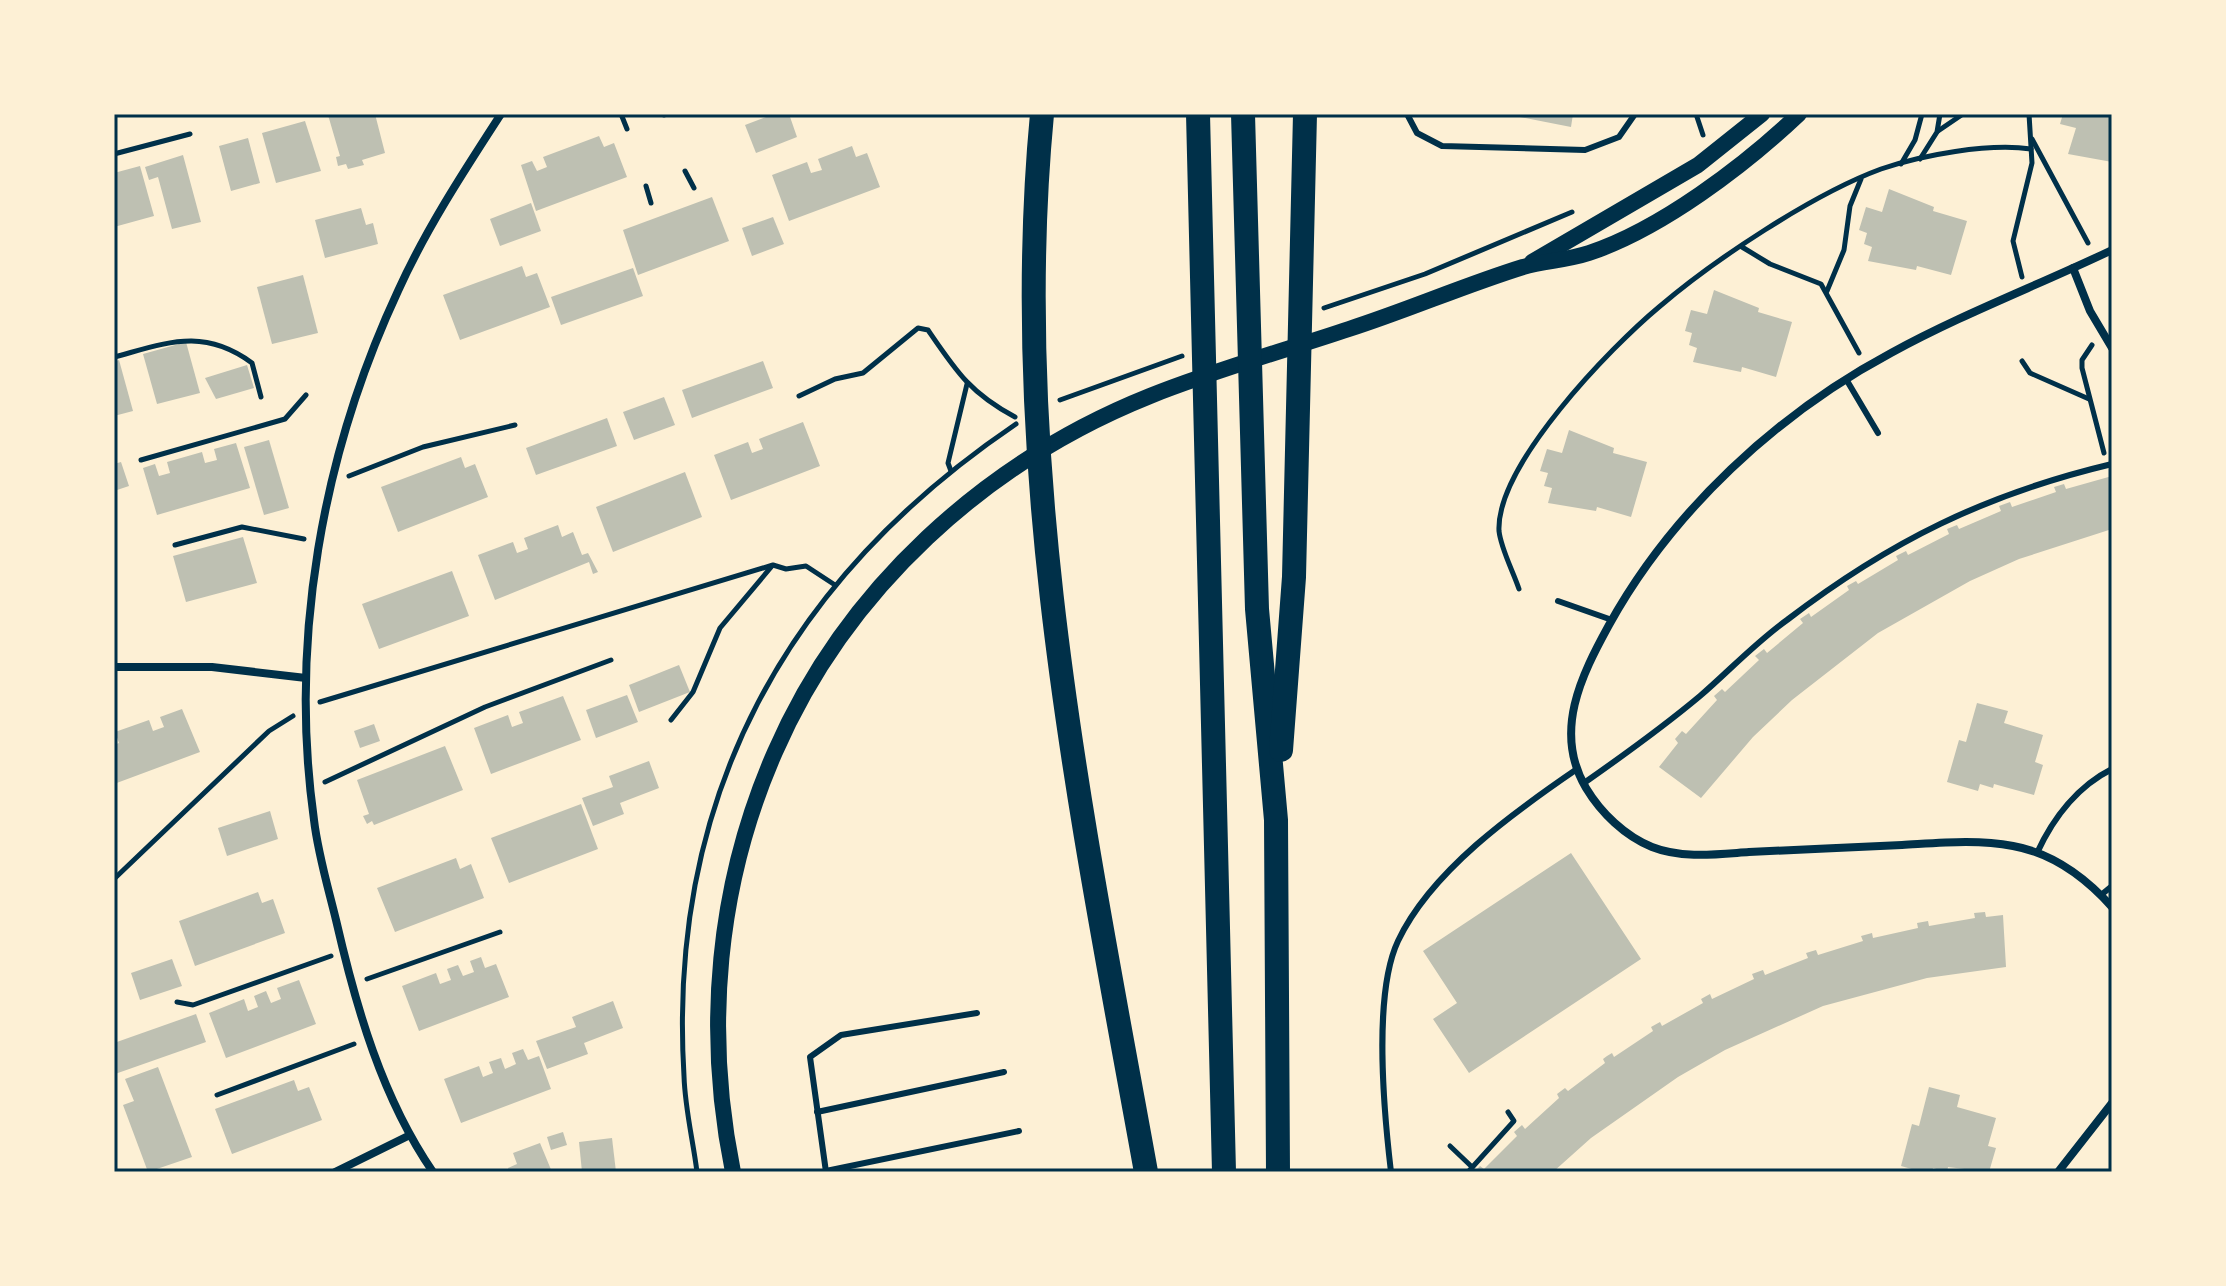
<svg xmlns="http://www.w3.org/2000/svg" width="2226" height="1286" font-family="'Fira Sans Condensed',sans-serif">
  <style>
    .building { fill: #bec0b2 }
    .lines { fill: none; stroke-linecap: round; stroke-linejoin: round }
    .path { stroke: #003049; stroke-width: 5 }
    .service { stroke: #003049; stroke-width: 6 }
    .minor { stroke: #003049; stroke-width: 8 }
    .secondary { stroke: #003049; stroke-width: 16 }
    .motorway { stroke: #003049; stroke-width: 24 }
    .neatline { fill: none; stroke: #003049; stroke-width: 3 }
  </style>
  <rect width="100%" height="100%" fill="#fdf0d5"/>
  <g class="building">
    <path d="M375 114 385 153 362 160 364 165 348 169 346 164 338 166 336 157 340 156 328 115Z"/>
    <path d="M774 114H789L797 137 756 153 745 125Z"/>
    <path d="M1505 114H1573L1571 127Z"/>
    <path d="M2063 114H2112V162L2068 154 2076 128 2060 124Z"/>
    <path d="M305 121 321 171 276 183 262 133Z"/>
    <path d="M599 136 604 147 614 143 627 177 536 211 521 165 532 161 537 171 547 167 543 157Z"/>
    <path d="M248 138 260 183 231 191 219 146Z"/>
    <path d="M852 146 856 157 867 153 880 187 789 221 772 175 807 162 811 173 822 170 818 159Z"/>
    <path d="M183 155 201 222 172 229 158 177 149 180 145 167Z"/>
    <path d="M140 166 154 216 114 227V173Z"/>
    <path d="M1889 189 1934 207 1933 211 1967 221 1951 275 1917 266 1916 270 1868 261 1872 247 1864 244 1867 233 1859 230 1866 207 1882 212Z"/>
    <path d="M712 197 729 241 638 275 623 230Z"/>
    <path d="M531 203 541 231 500 246 490 219Z"/>
    <path d="M361 208 366 225 373 223 378 244 325 258 315 220Z"/>
    <path d="M773 217 784 244 752 256 742 228Z"/>
    <path d="M522 266 526 277 537 273 550 307 460 340 443 295Z"/>
    <path d="M633 268 643 296 561 325 551 297Z"/>
    <path d="M303 275 318 333 272 344 257 287Z"/>
    <path d="M1714 290 1759 308 1758 312 1792 322 1776 377 1742 367 1741 372 1693 362 1697 348 1689 345 1692 333 1685 331 1691 310 1707 314Z"/>
    <path d="M186 342 200 393 157 404 143 354Z"/>
    <path d="M119 360 133 411 114 416V362Z"/>
    <path d="M763 361 773 388 692 418 682 390Z"/>
    <path d="M247 365 254 388 216 399 205 378Z"/>
    <path d="M664 397 675 425 634 440 623 412Z"/>
    <path d="M607 418 617 446 536 475 526 448Z"/>
    <path d="M803 422 820 466 731 500 714 455 748 442 752 453 763 449 759 439Z"/>
    <path d="M1569 430 1614 448 1613 453 1647 462 1631 517 1597 507 1596 511 1548 503 1552 488 1544 486 1548 473 1540 471 1547 449 1562 453Z"/>
    <path d="M269 440 289 508 264 515 244 447Z"/>
    <path d="M236 443 250 488 157 515 143 468 155 464 159 476 170 473 167 462 202 452 205 463 217 460 214 449Z"/>
    <path d="M461 457 465 468 475 464 488 497 398 532 381 487Z"/>
    <path d="M121 462 129 486 114 491V464Z"/>
    <path d="M685 472 702 517 613 552 596 507Z"/>
    <path d="M2112 476V529L2019 559 1970 581 1878 633 1792 700 1753 737 1701 798 1659 767 1678 743 1675 739 1682 731 1686 734 1717 700 1714 696 1722 689 1725 692 1759 660 1755 656 1764 649 1767 653 1803 623 1800 619 1809 613 1811 617 1849 590 1847 586 1856 581 1858 584 1898 560 1896 556 1906 551 1908 555 1949 534 1947 529 1957 525 1959 529 2001 511 1999 506 2010 502 2012 507 2056 492 2054 487 2064 484 2066 489Z"/>
    <path d="M558 525 562 537 573 532 582 555 588 553 598 572 593 574 589 562 495 600 478 555 513 542 517 553 528 549 524 538Z"/>
    <path d="M243 537 257 583 186 602 173 556Z"/>
    <path d="M452 571 469 616 379 649 362 604Z"/>
    <path d="M679 665 690 692 639 712 629 685Z"/>
    <path d="M627 695 638 722 596 738 586 710Z"/>
    <path d="M563 696 581 740 491 774 474 728 508 715 512 727 523 723 519 712Z"/>
    <path d="M1977 703 2008 711 2004 723 2043 735 2035 762 2043 765 2034 795 1994 784 1993 788 1980 784 1978 791 1947 782 1959 740 1966 742Z"/>
    <path d="M182 709 200 752 114 784V745L119 743 115 732 149 720 153 731 164 727 160 717Z"/>
    <path d="M374 724 380 741 360 748 354 731Z"/>
    <path d="M445 746 463 790 374 825 372 821 367 824 363 816 369 814 357 780Z"/>
    <path d="M649 761 659 788 620 803 624 814 593 826 582 798 613 787 609 776Z"/>
    <path d="M581 804 598 849 509 883 491 838Z"/>
    <path d="M270 811 278 839 227 856 218 828Z"/>
    <path d="M1571 853 1641 959 1469 1073 1433 1019 1457 1003 1423 951Z"/>
    <path d="M456 858 460 869 471 864 484 898 395 932 377 888Z"/>
    <path d="M258 892 262 903 273 899 285 933 195 966 179 921Z"/>
    <path d="M1985 912 1986 917 2003 915 2006 967 1927 978 1823 1006 1725 1050 1678 1077 1591 1138 1553 1172H1474L1480 1166 1484 1169 1517 1136 1514 1132 1522 1125 1525 1129 1559 1098 1557 1094 1565 1088 1568 1091 1605 1063 1603 1059 1607 1056 1612 1053 1614 1057 1653 1031 1651 1027 1660 1022 1662 1026 1703 1003 1701 999 1710 994 1712 999 1754 979 1752 974 1763 970 1765 975 1808 958 1806 953 1816 950 1818 955 1863 941 1861 936 1872 933 1873 938 1918 928 1917 923 1928 921 1929 926 1975 918 1974 913Z"/>
    <path d="M481 957 485 968 496 964 509 997 419 1031 402 986 436 973 440 984 451 980 447 969 458 965 463 976 474 972 470 961Z"/>
    <path d="M172 959 182 986 140 1000 131 973Z"/>
    <path d="M299 980 316 1024 226 1058 209 1013 244 999 248 1011 258 1007 254 996 266 991 271 1003 281 999 277 988Z"/>
    <path d="M613 1001 623 1028 584 1043 588 1054 547 1069 536 1041 576 1027 572 1017Z"/>
    <path d="M196 1014 206 1042 115 1074 114 1043Z"/>
    <path d="M523 1049 528 1060 539 1056 551 1089 461 1123 444 1079 479 1066 483 1077 493 1073 489 1062 501 1058 505 1069 516 1064 512 1053Z"/>
    <path d="M158 1067 192 1157 148 1172 123 1105 134 1101 125 1079Z"/>
    <path d="M294 1080 298 1091 309 1087 322 1120 232 1154 215 1109Z"/>
    <path d="M1929 1087 1960 1095 1957 1107 1996 1118 1988 1146 1996 1148 1989 1172 1948 1167 1947 1172 1933 1168 1932 1172H1922L1901 1166 1912 1124 1919 1126Z"/>
    <path d="M563 1132 567 1145 551 1150 547 1137Z"/>
    <path d="M612 1138 616 1172H582L579 1142Z"/>
    <path d="M540 1143 552 1172H509L508 1168 517 1164 513 1153Z"/>
  </g>
  <g class="lines">
    <g class="path">
      <path d="M621 114 627 129"/>
      <path d="M664 114V115"/>
      <path d="M1696 114 1703 135"/>
      <path d="M1938 131 1963 114"/>
      <path d="M2032 139 2088 243"/>
      <path d="M114 154 190 134"/>
      <path d="M1920 159 1937 132 1940 114"/>
      <path d="M1901 164 1915 140 1922 114"/>
      <path d="M685 171 694 188"/>
      <path d="M646 186 651 203"/>
      <path d="M1742 247 1770 264 1821 284 1859 353"/>
      <path d="M2022 277 2013 241 2032 163 2029 114"/>
      <path d="M1827 291 1844 250 1850 206 1861 179"/>
      <path d="M1324 308 1425 274 1572 212"/>
      <path d="M2092 345 2082 360V368L2104 453"/>
      <path d="M114 357C167 343 203 327 252 363L261 397"/>
      <path d="M2022 361 2030 373 2089 399"/>
      <path d="M799 396 835 379 863 373 918 328 928 330C956 371 970 393 1015 417"/>
      <path d="M1060 400 1182 356"/>
      <path d="M141 460 285 419 306 395"/>
      <path d="M951 471 948 463 967 384"/>
      <path d="M349 476 423 447 515 425"/>
      <path d="M175 545 242 527 304 539"/>
      <path d="M1519 589C1513 571 1501 549 1499 531 1496 465 1611 347 1659 307 1714 260 1813 194 1881 169 1922 155 1988 143 2031 149"/>
      <path d="M320 702 773 565 786 569 806 566 835 585"/>
      <path d="M671 720 693 692 720 628 772 566"/>
      <path d="M325 782 485 707 611 660"/>
      <path d="M114 879 269 731 293 716"/>
      <path d="M367 979 500 932"/>
      <path d="M177 1002 193 1005 331 956"/>
      <path d="M217 1095 354 1044"/>
      <path d="M1450 1146 1472 1167"/>
      <path d="M697 1172C693 1140 685 1109 684 1076 667 796 787 579 1016 424"/>
      <path d="M1468 1172 1514 1121 1508 1112"/>
    </g>
    <g class="service">
      <path d="M1407 114 1417 133 1442 146 1585 150 1619 137 1635 114"/>
      <path d="M1846 379 1878 433"/>
      <path d="M1558 601 1612 620"/>
      <path d="M1584 783C1624 755 1663 727 1700 696 1729 671 1756 642 1787 620 1890 541 1986 494 2112 464"/>
      <path d="M2037 853C2053 818 2078 786 2112 769"/>
      <path d="M2101 895 2112 886"/>
      <path d="M817 1112 1004 1072"/>
      <path d="M826 1171 1019 1131"/>
      <path d="M826 1172 810 1057 841 1035 977 1013"/>
      <path d="M1391 1172C1384 1113 1373 994 1398 941 1431 871 1514 812 1577 769"/>
    </g>
    <g class="minor">
      <path d="M2112 250C2039 285 1962 314 1891 353 1777 414 1672 511 1609 625 1581 676 1553 732 1586 788 1601 813 1625 836 1652 847 1682 859 1719 854 1749 852 1800 850 1851 847 1902 845 1938 843 1977 839 2013 846 2052 853 2086 878 2112 907"/>
      <path d="M2073 268 2090 311 2112 348"/>
      <path d="M114 667H212L306 678"/>
      <path d="M335 1172 408 1136"/>
      <path d="M433 1172C382 1098 356 1007 336 920 328 887 318 854 314 820 289 641 322 454 398 291 426 229 464 171 501 114"/>
      <path d="M2058 1172 2112 1103"/>
    </g>
    <g class="secondary">
      <path d="M1532 262 1698 165 1762 114"/>
      <path d="M733 1172C704 1030 717 884 775 752 846 589 985 462 1150 396 1215 370 1283 351 1349 329 1408 310 1465 285 1523 267 1545 261 1568 260 1589 253 1661 229 1744 166 1799 114"/>
    </g>
    <g class="motorway">
      <path d="M1042 114C1008 470 1083 823 1146 1172"/>
      <path d="M1198 114 1224 1172"/>
      <path d="M1243 114 1257 609 1276 820 1278 1172"/>
      <path d="M1281 750 1294 577 1305 114"/>
    </g>
  </g>
  <rect width="2226" height="1286" fill="none" stroke="#fdf0d5" stroke-width="232"/>
  <rect x="116" y="116" width="1994" height="1054" class="neatline"/>
</svg>
